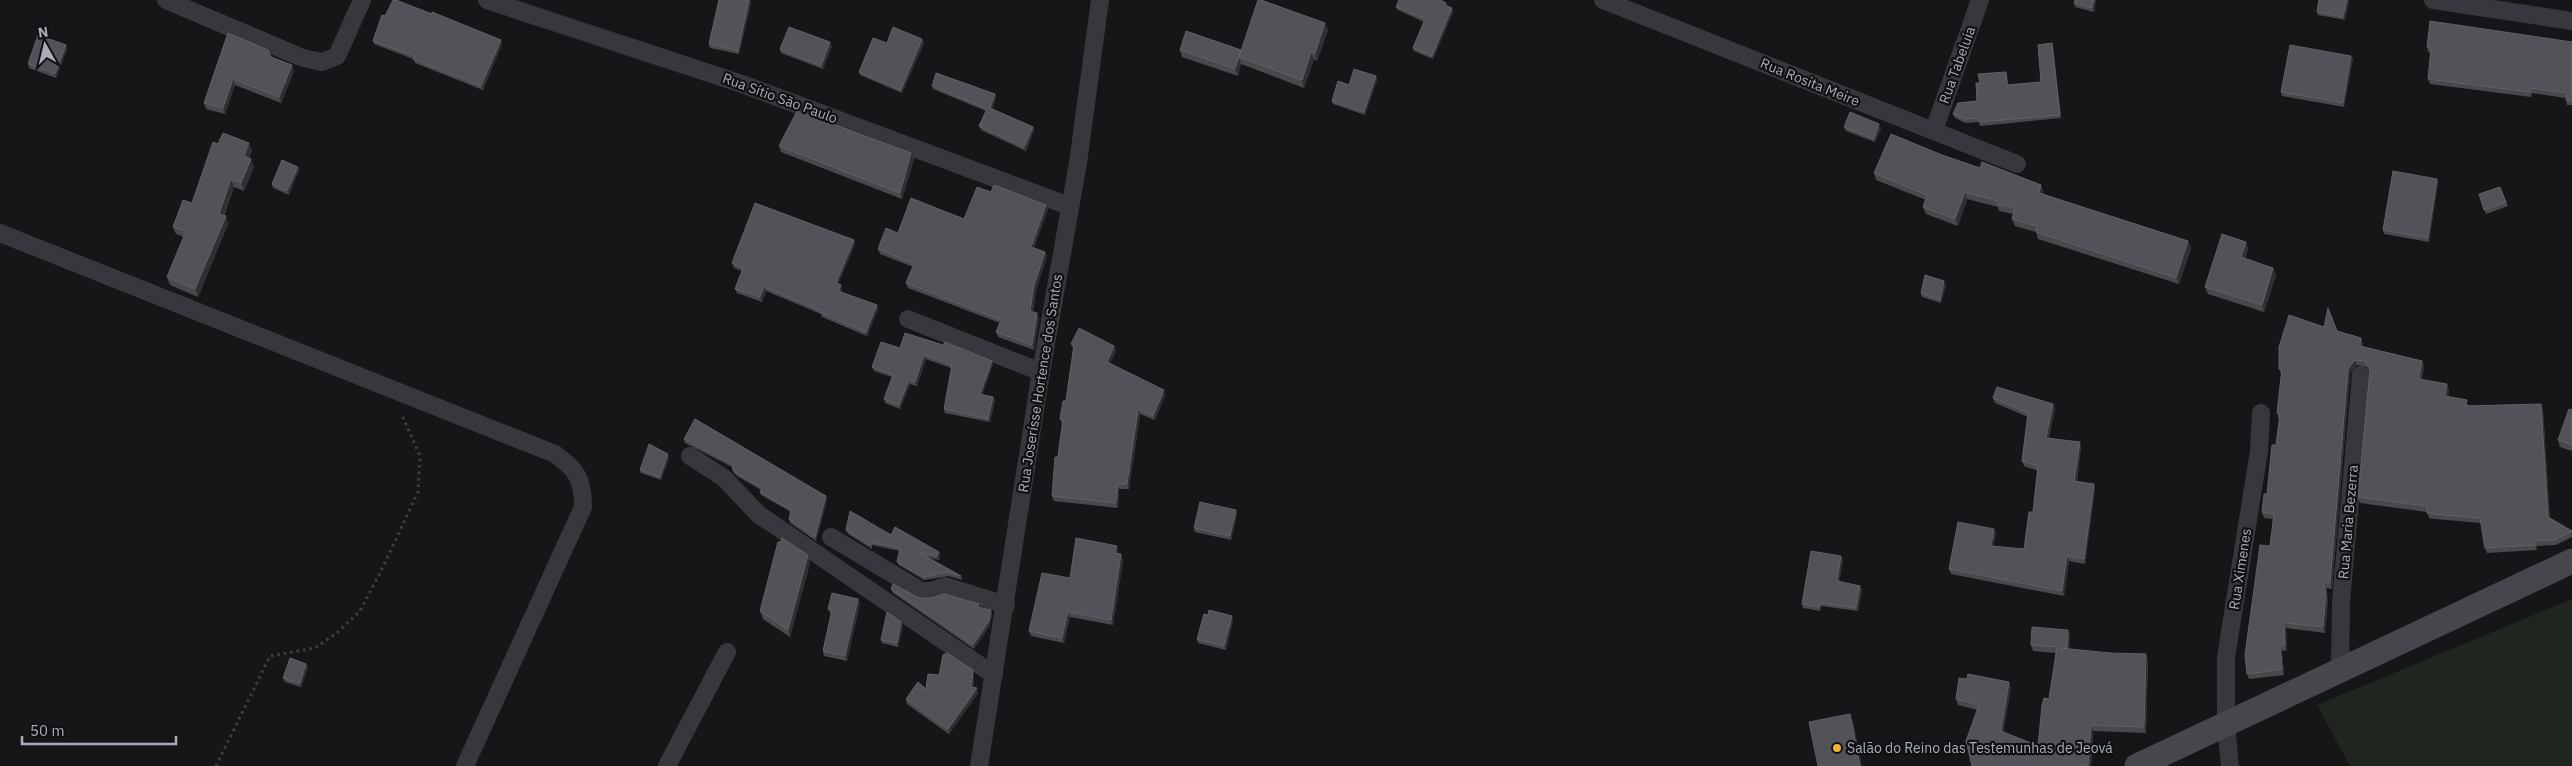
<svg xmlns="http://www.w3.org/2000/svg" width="2572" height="766" font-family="'IBM Plex Sans',sans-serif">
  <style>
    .green { fill: #1e261f }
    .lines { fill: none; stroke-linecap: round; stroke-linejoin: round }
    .path { stroke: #3d3f44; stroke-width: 3; stroke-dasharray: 2.5 4; stroke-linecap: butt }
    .minor { stroke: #37383d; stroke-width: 18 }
    .secondary { stroke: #45474d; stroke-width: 25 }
    .wall { fill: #47494d }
    .shaded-wall { fill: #2f3033 }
    .building { fill: #525359; stroke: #5f6168 }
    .poi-dot { fill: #f2b134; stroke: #111113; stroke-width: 2 }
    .labels { text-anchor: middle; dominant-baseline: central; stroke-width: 4.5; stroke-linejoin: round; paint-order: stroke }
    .street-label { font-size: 14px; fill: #a8adb8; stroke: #111113 }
    .poi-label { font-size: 14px; fill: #a8adb8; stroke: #111113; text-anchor: start }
  </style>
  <rect width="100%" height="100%" fill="#161618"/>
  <path class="green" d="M2572 599V766H2350L2317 705Z"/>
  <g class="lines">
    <path class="path" d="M216 766 270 656 315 648 337 633 360 611 380 573 418 492 420 456 401 413"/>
    <g class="minor">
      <path d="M166 0 303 58 322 62 337 56 362 0"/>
      <path d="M487 0 742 84 1069 206"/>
      <path d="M1603 0 2017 164"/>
      <path d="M2433 0 2572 21"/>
      <path d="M1934 130 1980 0"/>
      <path d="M0 233 555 454C577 470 583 479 583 507L465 766"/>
      <path d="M908 319 1041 372"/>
      <path d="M690 456 724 478 758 514 994 675"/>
      <path d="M831 537 921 591H932L945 586 1006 605"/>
      <path d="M2340 669 2341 602 2361 375"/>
      <path d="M667 766 727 652"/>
      <path d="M979 766 1041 372 1078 163 1100 0"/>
      <path d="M2230 766 2226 725V657L2259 451 2261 413"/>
    </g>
    <path class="secondary" d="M2137 766 2572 561"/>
  </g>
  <g class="wall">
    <path d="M719 0H750L751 3 739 54 710 48 709 44Z"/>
    <path d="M2075 0H2096L2094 12 2075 7 2074 3Z"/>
    <path d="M2319 0H2349L2345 20 2318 15 2317 12Z"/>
    <path d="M1446 3 1447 6 1453 12 1433 59 1414 51 1413 48 1424 22 1398 10 1396 7Z"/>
    <path d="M385 16 502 44 483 90 415 63 413 59 374 44 373 41Z"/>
    <path d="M1328 30 1317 61 1314 59 1304 88 1241 64 1238 76 1182 57 1180 50H1241Z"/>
    <path d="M228 33 294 71 281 103 235 85 225 114 206 109 204 103Z"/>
    <path d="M922 39 924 43 902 93 860 75 859 72 887 43Z"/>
    <path d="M2572 42V105H2567L2566 100V98L2532 93 2531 97 2430 84 2428 79 2431 53 2428 52 2427 47Z"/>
    <path d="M832 46 823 69 781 53 780 49Z"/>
    <path d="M2053 47 2061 118 1980 126 1979 122 1966 123 1955 118 1953 114 1977 101 1980 83 2007 75 2008 85 2041 82Z"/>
    <path d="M67 49 56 78 29 68 28 64Z"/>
    <path d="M2353 59 2344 107 2282 96 2281 92Z"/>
    <path d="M1376 76 1377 80 1365 115 1333 104 1332 101 1349 85Z"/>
    <path d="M932 86 995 94 996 98 992 109 1033 127 1034 130 1026 151 981 130 979 126 986 111 933 89Z"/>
    <path d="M1844 127 1881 128 1875 142 1846 131Z"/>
    <path d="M218 144 252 151 249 158 254 167 244 191 234 187 224 216 228 224 198 297 170 285 167 277 184 237 176 234 173 227 192 203Z"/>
    <path d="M779 146 914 159 902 199 781 152Z"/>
    <path d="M1942 155 1980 168 2041 185 2043 192V194L2188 241 2191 248 2179 284 2038 239 2036 232 2015 226 2012 219 2013 214 1999 211 1998 207 1967 199 1958 226 1926 214 1923 207 1926 200 1876 180 1874 173Z"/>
    <path d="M299 170 289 195 273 188 272 184Z"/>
    <path d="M2437 179 2438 182 2429 242 2384 234 2383 230Z"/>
    <path d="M2500 187 2508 206 2486 214 2479 194Z"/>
    <path d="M991 192 1046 205 1048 209 1034 248 1045 252 1047 256 1036 290 1033 312 1039 318 1034 350 998 337 996 332 1000 323 908 288 906 283 913 267 880 254 878 249 898 233 964 219Z"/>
    <path d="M2246 242 2248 249 2245 259 2273 268 2276 275 2264 312 2208 294 2205 287Z"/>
    <path d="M855 244 838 284 841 285 842 289 841 292 877 305 878 309 867 336 822 317 821 314 766 291 762 302 737 293 735 289 742 271 734 268 732 263Z"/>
    <path d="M1946 285 1941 303 1922 297 1921 293Z"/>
    <path d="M2337 331 2361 338 2363 344V347L2422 361 2424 366 2422 380 2449 390 2448 397 2469 405V406L2543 410 2550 518 2572 531V537L2556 545 2536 546 2537 550 2487 553 2485 548 2481 523 2435 519 2429 518 2427 512 2360 503 2358 497 2370 371 2367 367 2357 365 2350 374 2332 589 2326 588 2328 600 2325 633 2286 628 2287 650 2282 651 2284 675 2249 679 2247 674 2270 546 2273 519 2264 518 2262 512 2267 494 2276 445 2279 419 2277 413 2281 374 2279 369Z"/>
    <path d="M1071 344 1116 351 1110 363 1165 395 1155 420 1140 414 1129 489H1119L1118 508 1054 501 1052 496 1062 424 1060 419 1066 401 1073 349Z"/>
    <path d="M900 348 993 364 982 395 993 397 995 400 990 422 945 413 944 409 951 368 926 359 917 386 910 384 900 409 885 403 884 399 892 377 874 371 872 367Z"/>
    <path d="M1993 398 2053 404 2055 409 2049 438 2081 447 2077 482 2094 484 2095 489 2085 564 2069 561 2064 596 1951 574 1949 569 1994 529 1996 534 1993 546 2024 549 2033 512 2038 471 2024 466 2022 461 2028 417 1995 403Z"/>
    <path d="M2572 410V451L2560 447 2558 440Z"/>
    <path d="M684 439 827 500 816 541 790 523 789 519 791 512 761 495 760 492 761 490 737 476 733 472 732 468V467L685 443Z"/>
    <path d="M669 458 661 480 641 473 640 470Z"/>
    <path d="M1237 514 1231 540 1195 532 1194 528Z"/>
    <path d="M846 530 891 535 939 552 940 556 939 560 927 557 961 576 962 580 948 576 924 580 899 565 897 562 900 551 872 545V549L848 534Z"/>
    <path d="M1118 551V554L1123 560 1113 625 1070 617 1064 643 1031 636 1029 631 1070 578Z"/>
    <path d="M1841 556 1843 560 1839 582 1862 590 1858 611 1821 606 1820 611 1803 608 1802 604Z"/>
    <path d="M810 563 790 637 763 619 760 611Z"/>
    <path d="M891 589 919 598 980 607 992 614 990 625 974 649 893 593Z"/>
    <path d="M858 599 860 603 847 661 824 656 823 651 831 613H830L828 609Z"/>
    <path d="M1208 615 1233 620 1226 650 1198 643 1197 639Z"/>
    <path d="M903 626 898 647 882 643 881 640Z"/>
    <path d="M2070 635 2069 649 2148 660 2146 733 2093 731 2091 766H1972L1978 710 1958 705 1956 699 2011 687 2003 732 2038 746 2049 699 2056 653 2033 651 2031 645Z"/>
    <path d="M306 664 308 667 301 687 285 682 283 678Z"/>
    <path d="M973 670 974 674 973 688 978 693 949 734 907 704 906 699 926 689 939 675Z"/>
  </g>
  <g class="shaded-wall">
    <path d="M749 0 751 3 739 54 738 51Z"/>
    <path d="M2094 0H2096L2094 12 2092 8Z"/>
    <path d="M2347 0H2349L2345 20 2343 17Z"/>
    <path d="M1452 8 1453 12 1433 59 1432 56Z"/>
    <path d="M1325 23 1328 30 1317 61 1315 53Z"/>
    <path d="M922 39 924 43 902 93 901 90Z"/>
    <path d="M501 40 502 44 483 90 481 86Z"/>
    <path d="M830 42 832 46 823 69 821 66Z"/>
    <path d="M2052 43 2053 47 2061 118 2060 115Z"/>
    <path d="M66 45 67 49 56 78 55 74Z"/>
    <path d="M1241 50 1239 57 1241 64 1238 76 1235 69Z"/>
    <path d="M1311 52 1314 59 1304 88 1302 80Z"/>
    <path d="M2351 56 2353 59 2344 107 2343 103Z"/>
    <path d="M292 65 294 71 281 103 279 97Z"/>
    <path d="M1376 76 1377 80 1365 115 1364 112Z"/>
    <path d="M233 79 235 85 225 114 223 108Z"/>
    <path d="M995 94 996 98 991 112 990 108Z"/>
    <path d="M1879 124 1881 128 1875 142 1874 139Z"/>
    <path d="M1033 127 1034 130 1026 151 1024 147Z"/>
    <path d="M249 143 252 151 247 164 244 156Z"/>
    <path d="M911 153 914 159 902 199 900 193Z"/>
    <path d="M251 159 254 167 244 191 241 183Z"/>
    <path d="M298 167 299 170 289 195 287 191Z"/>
    <path d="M231 179 234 187 221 222 219 214Z"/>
    <path d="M2437 179 2438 182 2429 242 2428 238Z"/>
    <path d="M2041 185 2043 192 2041 200 2039 193Z"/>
    <path d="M1965 192 1967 199 1958 226 1955 219Z"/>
    <path d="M1046 205 1048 209 1033 251 1031 247Z"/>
    <path d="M226 216 228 224 198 297 195 289Z"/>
    <path d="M854 240 855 244 837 287 836 283Z"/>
    <path d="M2188 241 2191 248 2179 284 2176 278Z"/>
    <path d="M2246 242 2248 249 2244 265 2241 257Z"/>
    <path d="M1045 252 1047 256 1036 290 1032 316 1030 311 1034 285Z"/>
    <path d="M2273 268 2276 275 2264 312 2262 305Z"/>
    <path d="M1944 281 1946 285 1941 303 1940 300Z"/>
    <path d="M841 285 842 289 840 295 838 291Z"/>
    <path d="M764 287 766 291 762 302 760 297Z"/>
    <path d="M877 305 878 309 867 336 866 332Z"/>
    <path d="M1037 313 1039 318 1034 350 1032 345Z"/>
    <path d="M2361 338 2363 344 2362 352 2360 346Z"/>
    <path d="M1114 346 1116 351 1109 366 1107 362Z"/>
    <path d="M924 355 926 359 917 386 915 382Z"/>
    <path d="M2355 360 2357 365 2350 374 2332 589 2330 583 2348 369Z"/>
    <path d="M992 361 993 364 981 398 980 394Z"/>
    <path d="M2422 361 2424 366 2421 385 2419 379Z"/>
    <path d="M909 380 910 384 900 409 899 405Z"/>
    <path d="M2447 384 2449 390 2447 402 2445 396Z"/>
    <path d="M1164 390 1165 395 1155 420 1153 416Z"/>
    <path d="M993 397 995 400 990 422 988 419Z"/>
    <path d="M2053 404 2055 409 2048 442 2046 438Z"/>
    <path d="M2541 404 2543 410 2550 522 2548 517Z"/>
    <path d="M1138 409 1140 414 1129 489 1127 484Z"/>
    <path d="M2080 442 2081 447 2076 486 2074 481Z"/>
    <path d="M668 454 669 458 661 480 660 477Z"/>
    <path d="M1118 484 1119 489 1118 508 1116 503Z"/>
    <path d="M2094 484 2095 489 2085 564 2084 559Z"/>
    <path d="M826 496 827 500 816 541 815 537Z"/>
    <path d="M1236 510 1237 514 1231 540 1230 536Z"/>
    <path d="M1994 529 1996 534 1992 551 1991 546Z"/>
    <path d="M1117 546 1118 551 1117 558 1115 553Z"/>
    <path d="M939 552 940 556 939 560 937 556Z"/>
    <path d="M1121 554 1123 560 1113 625 1111 620Z"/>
    <path d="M808 555 810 563 790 637 788 630Z"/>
    <path d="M1841 556 1843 560 1839 585 1837 581Z"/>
    <path d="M2067 556 2069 561 2064 596 2062 591Z"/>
    <path d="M2324 583 2326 588 2328 600 2325 633 2323 627Z"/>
    <path d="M1860 586 1862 590 1858 611 1856 608Z"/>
    <path d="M858 599 860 603 847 661 845 656Z"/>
    <path d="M991 610 992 614 990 625 974 649 973 645Z"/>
    <path d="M1068 612 1070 617 1064 643 1062 638Z"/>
    <path d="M1232 616 1233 620 1226 650 1224 646Z"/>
    <path d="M901 622 903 626 898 647 897 643Z"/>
    <path d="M2284 623 2286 628 2287 650 2285 645Z"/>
    <path d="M2068 630 2070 635 2069 654 2067 648Z"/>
    <path d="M2280 646 2282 651 2284 675 2282 669Z"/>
    <path d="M2146 654 2148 660 2146 733 2144 727Z"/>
    <path d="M306 664 308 667 301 687 300 683Z"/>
    <path d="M973 670 974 674 973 691 971 687Z"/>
    <path d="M2009 682 2011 687 2003 736 2001 731Z"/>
    <path d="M977 688 978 693 949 734 948 729Z"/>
    <path d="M1850 714 1853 721 1862 766H1860Z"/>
    <path d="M2091 725 2093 731 2091 766H2089Z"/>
  </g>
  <g class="building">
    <path d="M393 0H396L432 14V12L501 40 481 86 413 59 415 56 373 41 382 15 385 16Z"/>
    <path d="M719 0H749L738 51 709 44Z"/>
    <path d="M1258 0H1261L1325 23 1315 53 1311 52 1302 80 1239 57Z"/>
    <path d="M1399 0H1440L1446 3 1445 5 1452 8 1432 56 1413 48 1425 19 1396 7Z"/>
    <path d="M2075 0H2094L2092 8 2074 3Z"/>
    <path d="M2319 0H2347L2343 17 2317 12Z"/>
    <path d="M2430 21 2572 42V101L2566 100 2567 93 2530 88 2529 92 2428 79 2431 48 2427 47Z"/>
    <path d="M789 27 830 42 821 66 780 49Z"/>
    <path d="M893 27 922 39 901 90 859 72 873 38 887 43Z"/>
    <path d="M1186 31 1241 50 1235 69 1180 50Z"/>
    <path d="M228 33 268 50 271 57 292 65 279 97 233 79 223 108 204 103Z"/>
    <path d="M38 35 66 45 55 74 28 64Z"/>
    <path d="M2052 43 2060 115 1979 122V118L1965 119 1953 114 1958 103 1977 101 1976 83H1980L1978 74 2006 72 2007 85 2041 82 2038 45Z"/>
    <path d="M2290 45 2351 56 2343 103 2281 92Z"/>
    <path d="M1354 69 1376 76 1364 112 1332 101 1338 81 1349 85Z"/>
    <path d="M936 73 995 94 990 108 1033 127 1024 147 979 126 987 109 932 86Z"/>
    <path d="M797 111 911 153 900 193 779 146Z"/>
    <path d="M1850 112 1879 124 1874 139 1844 127Z"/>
    <path d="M223 133 249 143 244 156 251 159 241 183 231 179 219 214 226 216 195 289 167 277 186 231 173 227 183 200 192 203 213 142 218 144Z"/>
    <path d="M1891 134 1942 155 1980 168 1982 162 2041 185 2039 193 2188 241 2176 278 2036 232 2037 226 2012 219 2015 208 1997 204 1998 201 1965 192 1955 219 1923 207 1927 195 1874 173Z"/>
    <path d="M282 160 298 167 287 191 272 184Z"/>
    <path d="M2393 171 2437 179 2428 238 2383 230Z"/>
    <path d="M994 185 1046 205 1031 247 1045 252 1034 285 1030 311 1037 313 1032 345 996 332 1001 320 906 283 914 264 878 249 886 228 898 233 911 198 964 219 977 187 991 192Z"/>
    <path d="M2500 187 2506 202 2484 210 2479 194Z"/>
    <path d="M755 203 854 240 836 283 841 285 838 291 877 305 866 332 821 313V311L764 287 760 297 735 289 743 268 732 263Z"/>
    <path d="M2222 234 2246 242 2241 257 2273 268 2262 305 2205 287Z"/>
    <path d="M1925 275 1944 281 1940 300 1921 293Z"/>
    <path d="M2328 308 2337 331 2361 338 2360 346 2422 361 2419 379 2447 384 2445 396 2467 400 2466 406 2541 404 2548 517 2572 531 2554 540 2534 541 2535 545 2485 548 2480 518 2433 514 2427 513V506L2358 497 2370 370 2365 361 2355 360 2348 369 2330 583H2324L2326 594 2323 627 2284 623 2285 645 2280 646 2282 669 2247 674 2245 655 2260 545 2270 546 2274 514 2262 512 2264 494H2267L2272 445H2276L2280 414 2277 413 2282 369H2279V347L2289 315 2324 327Z"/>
    <path d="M1079 328 1114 346 1107 362 1164 390 1153 416 1138 409 1127 484H1118L1116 503 1052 496 1055 457H1058L1063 420 1060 419 1063 401H1066L1074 345 1071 344Z"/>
    <path d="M905 333 943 345 945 342 992 361 980 394 993 397 988 419 944 409 952 365 924 355 915 382 909 380 899 405 884 399 893 375 872 367 881 342 900 348Z"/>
    <path d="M1997 387 2053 404 2046 438 2080 442 2074 481 2094 484 2084 559 2067 556 2062 591 1949 569 1958 522 1994 529 1991 546 2024 549 2029 512H2033L2038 466 2022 461 2028 413 1993 398Z"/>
    <path d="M2569 409 2572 410V445L2558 440Z"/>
    <path d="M695 419 826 496 815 537 789 519 791 510 760 492 762 488 736 473 732 468 734 465 684 439Z"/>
    <path d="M649 444 668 454 660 477 640 470Z"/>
    <path d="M1200 502 1236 510 1230 536 1194 528Z"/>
    <path d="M850 511 891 535 895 527 939 552 937 556 918 552 961 576 946 572 923 577 897 562 900 548 871 542 870 545 846 530Z"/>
    <path d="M782 538 808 555 788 630 760 611 778 542H781Z"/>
    <path d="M1076 538 1117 546 1115 553 1121 554 1111 620 1068 612 1062 638 1029 631 1042 573 1070 578Z"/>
    <path d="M1811 551 1841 556 1837 581 1860 586 1856 608 1820 603 1819 607 1802 604Z"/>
    <path d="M893 584 919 598H931L944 594 979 604 978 607 991 610 989 621 973 645 891 589Z"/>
    <path d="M832 593 858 599 845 656 823 651 832 610 828 609Z"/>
    <path d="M1209 610 1232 616 1224 646 1197 639 1204 614 1208 615Z"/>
    <path d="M887 612 901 622 897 643 881 640Z"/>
    <path d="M2032 627 2068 630 2067 648H2060L2110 653 2146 654 2144 727 2091 725 2088 765 2081 766H1972L1966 741 1979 705 1956 699 1959 678 1967 679 1968 674 2009 682 2001 731 2038 746 2042 705 2044 698 2049 699 2057 647 2031 645Z"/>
    <path d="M947 653 973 670 971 687 977 688 948 729 906 699 918 682 926 689 928 674 939 675 943 655Z"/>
    <path d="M290 658 306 664 300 683 283 678Z"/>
    <path d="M1850 714 1860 766H1818L1809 722Z"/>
  </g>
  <circle class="poi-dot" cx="1837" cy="748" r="5"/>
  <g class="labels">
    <g class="street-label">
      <text transform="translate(1957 65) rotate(-70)">Rua Tabeluia</text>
      <text transform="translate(1810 82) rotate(22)">Rua Rosita Meire</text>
      <text transform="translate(780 98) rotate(20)">Rua Sítio São Paulo</text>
      <text transform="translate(1040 383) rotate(-81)">Rua Joserísse Hortence dos Santos</text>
      <text transform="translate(2348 522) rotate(-85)">Rua Maria Bezerra</text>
      <text transform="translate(2240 569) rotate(-81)">Rua Ximenes</text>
    </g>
    <g class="poi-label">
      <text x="1847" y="748">Salão do Reino das Testemunhas de Jeová</text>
    </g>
  </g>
  <g transform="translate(45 45) rotate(352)" stroke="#111113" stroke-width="4" paint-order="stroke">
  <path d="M0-4L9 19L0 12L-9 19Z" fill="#a8adb8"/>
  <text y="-8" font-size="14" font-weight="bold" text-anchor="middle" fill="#a8adb8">N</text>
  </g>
  <path d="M22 736v8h154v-8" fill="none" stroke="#a8adb8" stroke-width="2.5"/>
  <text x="30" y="736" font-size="15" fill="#a8adb8" stroke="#111113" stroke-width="4" paint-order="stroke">50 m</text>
</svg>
